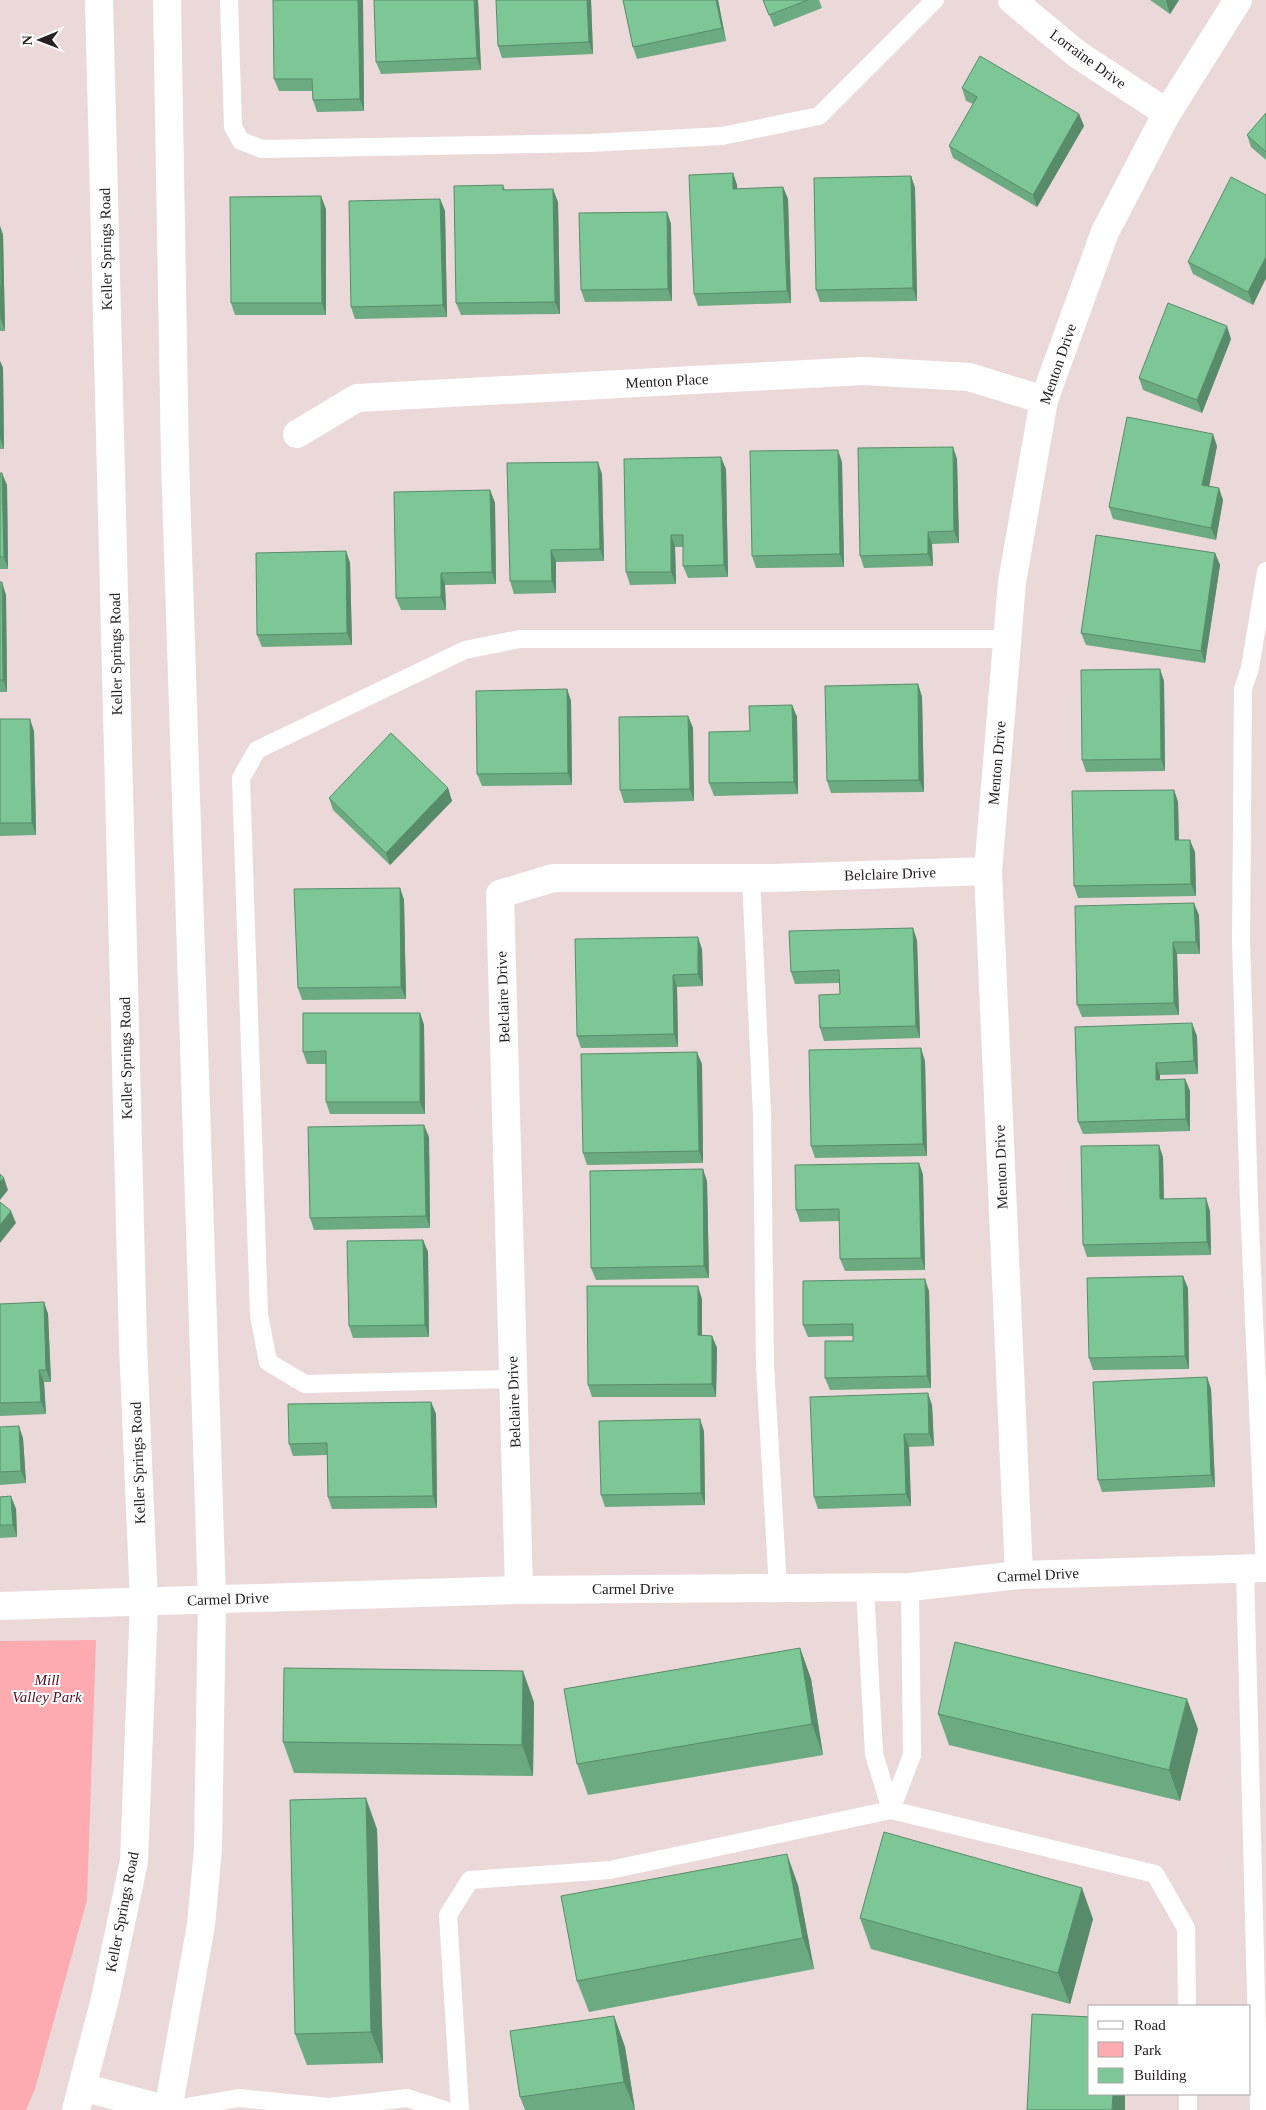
<svg xmlns="http://www.w3.org/2000/svg" width="1266" height="2110" font-family="'Times New Roman',serif">
  <style>
    .green { fill: #fdaab0 }
    .lines { fill: none; stroke-linecap: round; stroke-linejoin: round }
    .lane { stroke: #fff; stroke-width: 18 }
    .street { stroke: #fff; stroke-width: 28 }
    .secondary { stroke: #fff; stroke-width: 28 }
    .wall { fill: #6caa81 }
    .shaded-wall { fill: #588b69 }
    .building { fill: #7dc696; stroke: #588b69 }
    .labels { text-anchor: middle; dominant-baseline: central; stroke-width: 4; stroke-linejoin: round; paint-order: stroke }
    .street-label { font-size: 15px; fill: #272121; stroke: #fff }
    .park-label { font-size: 15px; font-style: italic; fill: #560c1c; stroke: #fff }
  </style>
  <rect width="100%" height="100%" fill="#ebd9da"/>
  <path class="green" d="M96 1640 87 1900 35 2089 26 2110H0V1641Z"/>
  <g class="lines">
    <g class="lane">
      <path d="M229 0 233 127 241 141 262 149 590 143 722 136 819 116 935 0"/>
      <path d="M751 878 762 1115 765 1365 778 1588"/>
      <path d="M513 1379 305 1384 268 1362 259 1315 241 778 257 750 465 650 520 639H1007"/>
      <path d="M1265 1568 1249 1203 1241 942 1243 689 1250 668 1266 571"/>
      <path d="M1245 1569 1259 2110"/>
      <path d="M865 1588 874 1754 891 1810 912 1755 910 1587"/>
      <path d="M1188 2094V2110"/>
      <path d="M168 2110 239 2098 329 2107 407 2098 445 2110"/>
      <path d="M460 2110 448 1915 470 1880 610 1870 891 1810 1155 1874 1186 1928 1187 2006"/>
    </g>
    <g class="street">
      <path d="M1012 0 1077 54 1167 113"/>
      <path d="M297 434 357 398 863 371 969 377 1044 400"/>
      <path d="M1019 1575 988 871 1012 582 1044 400 1105 232 1167 113 1238 0"/>
      <path d="M519 1590 500 894 553 878H773L988 871"/>
      <path d="M0 1606 519 1590 910 1587 1019 1575 1266 1568"/>
    </g>
    <g class="secondary">
      <path d="M82 2087 168 2110 201 1925 208 1849 212 1600 175 460 167 0"/>
      <path d="M76 2110 105 1999 134 1861 144 1603 133 1344 99 0"/>
    </g>
  </g>
  <g class="wall">
    <path d="M363 0 364 111 317 112 313 100 312 91H279L274 79Z"/>
    <path d="M478 0 481 70 381 74 376 62Z"/>
    <path d="M591 0 593 54 502 58 498 46Z"/>
    <path d="M623 0H718L726 41 637 59 633 47Z"/>
    <path d="M763 0H819L822 8 774 27Z"/>
    <path d="M1150 0H1179L1170 14Z"/>
    <path d="M962 88 1079 114 1084 126 1037 207 953 158 949 146 973 104 966 101Z"/>
    <path d="M1266 113V160L1251 147 1247 135Z"/>
    <path d="M733 173 737 185V189L783 187 788 199 791 303 698 306 694 294Z"/>
    <path d="M911 176 915 188 917 301 820 302 816 290Z"/>
    <path d="M503 185 505 190 558 202 560 314 461 315 456 303Z"/>
    <path d="M1266 195V278L1253 305 1193 274 1188 262Z"/>
    <path d="M440 199 445 211 447 317 355 319 351 307Z"/>
    <path d="M326 209V315H235L231 303Z"/>
    <path d="M667 212 671 224 672 301 585 302 581 290Z"/>
    <path d="M0 226 3 235 5 331H0Z"/>
    <path d="M1231 339 1202 413 1143 390 1139 378Z"/>
    <path d="M0 361 3 368 4 449H0Z"/>
    <path d="M1217 446 1209 486 1223 500 1216 540 1113 519 1109 507Z"/>
    <path d="M957 459 959 543 932 544 933 566 864 568 860 556Z"/>
    <path d="M842 462 844 567 756 568 752 556Z"/>
    <path d="M726 469 728 577 688 578 683 566V547H675L676 584 630 585 626 572Z"/>
    <path d="M0 473 7 485 8 569H0Z"/>
    <path d="M602 474 604 561 556 562V593L514 594 510 581Z"/>
    <path d="M490 490 495 503 496 584 445 585 446 610H401L396 598Z"/>
    <path d="M346 551 350 563 352 645 262 647 257 635Z"/>
    <path d="M1215 553 1220 565 1205 663 1086 645 1081 633Z"/>
    <path d="M0 582 6 595 7 692H0Z"/>
    <path d="M1164 681 1165 771 1086 772 1082 760Z"/>
    <path d="M918 684 922 697 924 792 831 793 827 781Z"/>
    <path d="M567 689 571 701 572 785 482 786 477 774Z"/>
    <path d="M792 705 797 717 798 794 714 796 709 783 750 731Z"/>
    <path d="M688 716 693 728 694 801 624 803 620 790Z"/>
    <path d="M0 719 34 731 36 835 0 836Z"/>
    <path d="M448 788 452 801 390 865 333 810 329 798Z"/>
    <path d="M1174 790 1178 802 1179 840 1195 852 1196 896 1078 898 1074 886Z"/>
    <path d="M400 888 404 900 406 999 302 1000 298 988Z"/>
    <path d="M1199 915 1200 954H1177L1179 1015 1082 1017 1077 1005Z"/>
    <path d="M917 940 920 1038 824 1041 820 1028 840 994 839 983 795 984 791 972Z"/>
    <path d="M702 949 703 986 677 987 678 1047 581 1048 577 1036Z"/>
    <path d="M420 1013 424 1025 425 1114H330L326 1102V1064H307L303 1052Z"/>
    <path d="M1075 1027 1197 1036 1198 1074 1160 1075V1080L1185 1079 1190 1091V1131L1083 1134 1078 1122Z"/>
    <path d="M925 1061 927 1156 815 1158 811 1146Z"/>
    <path d="M702 1064 703 1163 587 1165 583 1153Z"/>
    <path d="M429 1137 430 1228 314 1230 310 1218Z"/>
    <path d="M1163 1157 1164 1199 1210 1211 1211 1255 1087 1257 1083 1245Z"/>
    <path d="M919 1163 923 1175 925 1270 845 1271 840 1259V1221L800 1222 796 1210Z"/>
    <path d="M707 1181 709 1278 596 1280 591 1268Z"/>
    <path d="M423 1240 428 1252 429 1337 353 1338 349 1326Z"/>
    <path d="M1188 1288 1189 1369 1093 1370 1089 1358Z"/>
    <path d="M929 1291 931 1388 830 1390 825 1378 853 1341V1336L808 1337 803 1325Z"/>
    <path d="M702 1299V1335L712 1336 717 1348 716 1397H592L588 1385Z"/>
    <path d="M44 1302 48 1314 51 1382H44L46 1414 0 1416V1304Z"/>
    <path d="M1207 1377 1211 1389 1215 1487 1102 1492 1098 1480Z"/>
    <path d="M431 1402 436 1414 437 1508 332 1509 328 1497 327 1455 293 1456 289 1444Z"/>
    <path d="M932 1405 934 1446 909 1447 911 1506 818 1509 814 1497Z"/>
    <path d="M0 1427 23 1438 26 1483 0 1485Z"/>
    <path d="M704 1431 705 1505 605 1507 601 1495Z"/>
    <path d="M0 1497 16 1509 17 1537 0 1538Z"/>
    <path d="M800 1648 811 1679 823 1755 588 1795 577 1764Z"/>
    <path d="M534 1702 533 1776 294 1773 283 1742Z"/>
    <path d="M938 1714 1198 1729 1180 1801 949 1745Z"/>
    <path d="M377 1829 383 2063 307 2065 295 2034Z"/>
    <path d="M798 1885 814 1969 589 2012 577 1981Z"/>
    <path d="M860 1918 1093 1919 1070 2004 871 1949Z"/>
    <path d="M614 2016 625 2047 635 2110H525L520 2097Z"/>
  </g>
  <g class="shaded-wall">
    <path d="M358 0H363L364 111 360 99Z"/>
    <path d="M474 0H478L481 70 477 58Z"/>
    <path d="M587 0H591L593 54 589 42Z"/>
    <path d="M716 0H718L726 41 722 28Z"/>
    <path d="M1167 0H1179L1170 14 1166 1Z"/>
    <path d="M1079 114 1084 126 1037 207 1033 195Z"/>
    <path d="M733 173 737 185 738 201 733 189Z"/>
    <path d="M911 176 915 188 917 301 913 288Z"/>
    <path d="M783 187 788 199 791 303 787 291Z"/>
    <path d="M553 189 558 202 560 314 555 302Z"/>
    <path d="M321 196 326 209V315L322 303Z"/>
    <path d="M440 199 445 211 447 317 443 305Z"/>
    <path d="M667 212 671 224 672 301 668 289Z"/>
    <path d="M0 226 3 235 5 331 1 319Z"/>
    <path d="M1266 257V278L1253 305 1248 292Z"/>
    <path d="M1227 326 1231 339 1202 413 1197 400Z"/>
    <path d="M0 361 3 368 4 449 0 438Z"/>
    <path d="M1213 434 1217 446 1207 497 1202 485Z"/>
    <path d="M953 447 957 459 959 543 954 531Z"/>
    <path d="M838 450 842 462 844 567 840 554Z"/>
    <path d="M721 457 726 469 728 577 724 565Z"/>
    <path d="M598 462 602 474 604 561 600 549Z"/>
    <path d="M2 473 7 485 8 569 4 557Z"/>
    <path d="M1219 488 1223 500 1216 540 1211 528Z"/>
    <path d="M490 490 495 503 496 584 492 572Z"/>
    <path d="M928 532 932 544 933 566 928 554Z"/>
    <path d="M671 535 675 547 676 584 671 572Z"/>
    <path d="M551 550 556 562V593L552 581Z"/>
    <path d="M346 551 350 563 352 645 347 633Z"/>
    <path d="M1215 553 1220 565 1205 663 1201 651Z"/>
    <path d="M441 573 445 585 446 610 441 597Z"/>
    <path d="M2 582 6 595 7 692 3 680Z"/>
    <path d="M1160 669 1164 681 1165 771 1161 759Z"/>
    <path d="M918 684 922 697 924 792 919 780Z"/>
    <path d="M567 689 571 701 572 785 568 773Z"/>
    <path d="M792 705 797 717 798 794 794 782Z"/>
    <path d="M688 716 693 728 694 801 690 789Z"/>
    <path d="M30 719 34 731 36 835 32 823Z"/>
    <path d="M448 788 452 801 390 865 386 853Z"/>
    <path d="M1174 790 1178 802 1179 852 1175 840Z"/>
    <path d="M1190 840 1195 852 1196 896 1191 884Z"/>
    <path d="M400 888 404 900 406 999 401 987Z"/>
    <path d="M1194 903 1199 915 1200 954 1196 942Z"/>
    <path d="M913 928 917 940 920 1038 916 1026Z"/>
    <path d="M698 937 702 949 703 986 698 974Z"/>
    <path d="M1173 942 1177 954 1179 1015 1174 1003Z"/>
    <path d="M673 975 677 987 678 1047 674 1034Z"/>
    <path d="M420 1013 424 1025 425 1114 420 1102Z"/>
    <path d="M1192 1023 1197 1036 1198 1074 1194 1061Z"/>
    <path d="M921 1048 925 1061 927 1156 923 1144Z"/>
    <path d="M697 1052 702 1064 703 1163 699 1151Z"/>
    <path d="M1156 1063 1160 1075V1092L1156 1080Z"/>
    <path d="M1185 1079 1190 1091V1131L1186 1119Z"/>
    <path d="M424 1125 429 1137 430 1228 426 1216Z"/>
    <path d="M1159 1145 1163 1157 1164 1211 1160 1199Z"/>
    <path d="M919 1163 923 1175 925 1270 921 1258Z"/>
    <path d="M703 1169 707 1181 709 1278 704 1266Z"/>
    <path d="M4 1178 8 1190 0 1200V1182Z"/>
    <path d="M1206 1198 1210 1211 1211 1255 1207 1242Z"/>
    <path d="M11 1211 16 1223 0 1243V1225Z"/>
    <path d="M423 1240 428 1252 429 1337 425 1325Z"/>
    <path d="M1183 1276 1188 1288 1189 1369 1185 1356Z"/>
    <path d="M925 1279 929 1291 931 1388 927 1376Z"/>
    <path d="M698 1286 702 1299V1347L698 1335Z"/>
    <path d="M44 1302 48 1314 51 1382 46 1370Z"/>
    <path d="M712 1336 717 1348 716 1397 712 1384Z"/>
    <path d="M39 1370 44 1382 46 1414 41 1402Z"/>
    <path d="M1207 1377 1211 1389 1215 1487 1211 1475Z"/>
    <path d="M928 1393 932 1405 934 1446 929 1434Z"/>
    <path d="M431 1402 436 1414 437 1508 433 1496Z"/>
    <path d="M700 1419 704 1431 705 1505 701 1493Z"/>
    <path d="M19 1426 23 1438 26 1483 21 1471Z"/>
    <path d="M904 1434 909 1447 911 1506 906 1494Z"/>
    <path d="M11 1496 16 1509 17 1537 13 1525Z"/>
    <path d="M800 1648 811 1679 823 1755 812 1724Z"/>
    <path d="M523 1671 534 1702 533 1776 522 1745Z"/>
    <path d="M1187 1699 1198 1729 1180 1801 1169 1770Z"/>
    <path d="M366 1798 377 1829 383 2063 371 2032Z"/>
    <path d="M787 1854 798 1885 814 1969 803 1938Z"/>
    <path d="M1082 1888 1093 1919 1070 2004 1058 1973Z"/>
    <path d="M614 2016 625 2047 635 2110 624 2082Z"/>
    <path d="M1113 2094H1125V2110H1112Z"/>
  </g>
  <g class="building">
    <path d="M273 0H358L360 99 313 100 312 79H274Z"/>
    <path d="M374 0H474L477 58 376 62Z"/>
    <path d="M496 0H587L589 42 498 46Z"/>
    <path d="M623 0H716L722 28 633 47Z"/>
    <path d="M763 0H808L769 15Z"/>
    <path d="M980 56 1079 114 1033 195 949 146 977 97 962 88Z"/>
    <path d="M1266 113V152L1247 135Z"/>
    <path d="M733 173V189L783 187 787 291 694 294 689 175Z"/>
    <path d="M911 176 913 288 816 290 814 178Z"/>
    <path d="M1231 177 1266 195V257L1248 292 1188 262Z"/>
    <path d="M503 185V190L553 189 555 302 456 303 454 186Z"/>
    <path d="M321 196 322 303H231L230 197Z"/>
    <path d="M440 199 443 305 351 307 349 201Z"/>
    <path d="M667 212 668 289 581 290 579 213Z"/>
    <path d="M0 286 1 319H0Z"/>
    <path d="M1168 303 1227 326 1197 400 1139 378Z"/>
    <path d="M1127 417 1213 434 1202 485 1219 488 1211 528 1109 507Z"/>
    <path d="M953 447 954 531 928 532V554L860 556 858 448Z"/>
    <path d="M838 450 840 554 752 556 750 451Z"/>
    <path d="M721 457 724 565 683 566V535H671V572H626L624 459Z"/>
    <path d="M598 462 600 549 551 550 552 581H510L507 463Z"/>
    <path d="M0 473H2L4 557H0Z"/>
    <path d="M490 490 492 572 441 573V597L396 598 394 492Z"/>
    <path d="M1096 535 1215 553 1201 651 1081 633Z"/>
    <path d="M346 551 347 633 257 635 256 553Z"/>
    <path d="M0 582H2L3 680H0Z"/>
    <path d="M1160 669 1161 759 1082 760 1081 670Z"/>
    <path d="M918 684 919 780 827 781 825 686Z"/>
    <path d="M567 689 568 773 477 774 476 691Z"/>
    <path d="M792 705 794 782 709 783V732L750 731 749 706Z"/>
    <path d="M688 716 690 789 620 790 619 717Z"/>
    <path d="M0 719H30L32 823H0Z"/>
    <path d="M391 733 448 788 386 853 329 798Z"/>
    <path d="M1174 790 1175 840H1190L1191 884 1074 886 1072 791Z"/>
    <path d="M400 888 401 987 298 988 294 889Z"/>
    <path d="M1194 903 1196 942H1173L1174 1003 1077 1005 1075 906Z"/>
    <path d="M913 928 916 1026 820 1028 819 995 840 994 839 970 791 972 789 931Z"/>
    <path d="M698 937V974L673 975 674 1034 577 1036 575 939Z"/>
    <path d="M303 1013H420V1102H326V1051L303 1052Z"/>
    <path d="M1192 1023 1194 1061 1156 1063V1080L1185 1079 1186 1119 1078 1122 1075 1027Z"/>
    <path d="M921 1048 923 1144 811 1146 809 1050Z"/>
    <path d="M697 1052 699 1151 583 1153 581 1054Z"/>
    <path d="M424 1125 426 1216 310 1218 308 1127Z"/>
    <path d="M1159 1145 1160 1199 1206 1198 1207 1242 1083 1245 1081 1146Z"/>
    <path d="M919 1163 921 1258 840 1259 839 1209 796 1210 795 1165Z"/>
    <path d="M703 1169 704 1266 591 1268 590 1171Z"/>
    <path d="M0 1174 4 1178 0 1182Z"/>
    <path d="M0 1202 11 1211 0 1225Z"/>
    <path d="M423 1240 425 1325 349 1326 347 1241Z"/>
    <path d="M1183 1276 1185 1356 1089 1358 1087 1278Z"/>
    <path d="M925 1279 927 1376 825 1378V1341H853V1324L803 1325V1281Z"/>
    <path d="M587 1286H698V1335L712 1336V1384L588 1385Z"/>
    <path d="M44 1302 46 1370H39L41 1402 0 1403V1304Z"/>
    <path d="M1207 1377 1211 1475 1098 1480 1093 1382Z"/>
    <path d="M928 1393 929 1434H904L906 1494 814 1497 810 1397Z"/>
    <path d="M431 1402 433 1496 328 1497 327 1443 289 1444 288 1404Z"/>
    <path d="M700 1419 701 1493 601 1495 599 1421Z"/>
    <path d="M19 1426 21 1471 0 1472V1427Z"/>
    <path d="M11 1496 13 1525H0V1497Z"/>
    <path d="M955 1642 1187 1699 1169 1770 938 1714Z"/>
    <path d="M800 1648 812 1724 577 1764 564 1689Z"/>
    <path d="M284 1668 523 1671 522 1745 283 1742Z"/>
    <path d="M366 1798 371 2032 295 2034 290 1800Z"/>
    <path d="M884 1832 1082 1888 1058 1973 860 1918Z"/>
    <path d="M787 1854 803 1938 577 1981 561 1896Z"/>
    <path d="M1032 2014 1090 2017V2094H1113L1112 2110H1027Z"/>
    <path d="M614 2016 624 2082 520 2097 510 2031Z"/>
  </g>
  <g class="labels">
    <g class="street-label">
      <text transform="translate(1088 59) rotate(36)">Lorraine Drive</text>
      <text transform="translate(106 249) rotate(-91)">Keller Springs Road</text>
      <text transform="translate(1058 364) rotate(-71)">Menton Drive</text>
      <text transform="translate(667 381) rotate(-3)">Menton Place</text>
      <text transform="translate(116 654) rotate(-91)">Keller Springs Road</text>
      <text transform="translate(997 763) rotate(-85)">Menton Drive</text>
      <text transform="translate(890 874) rotate(-2)">Belclaire Drive</text>
      <text transform="translate(503 997) rotate(-92)">Belclaire Drive</text>
      <text transform="translate(126 1058) rotate(-91)">Keller Springs Road</text>
      <text transform="translate(1001 1167) rotate(-92)">Menton Drive</text>
      <text transform="translate(514 1402) rotate(-92)">Belclaire Drive</text>
      <text transform="translate(138 1463) rotate(-92)">Keller Springs Road</text>
      <text transform="translate(1038 1575) rotate(-3)">Carmel Drive</text>
      <text x="633" y="1589">Carmel Drive</text>
      <text transform="translate(228 1599) rotate(-2)">Carmel Drive</text>
      <text transform="translate(122 1912) rotate(-79)">Keller Springs Road</text>
    </g>
    <g class="park-label">
      <text x="47" y="1680">Mill<tspan x="47" dy="17">Valley Park</tspan></text>
    </g>
  </g>
  <rect x="1088" y="2005" width="162" height="90" fill="#ffffff" stroke="#a9a6a6"/>
  <rect x="1098" y="2021" width="25" height="8" fill="#ffffff" stroke="#a9a6a6"/>
  <text x="1134" y="2030" font-size="15" fill="#272121">Road</text>
  <rect x="1098" y="2042" width="25" height="15" fill="#fdaab0" stroke="#a9a6a6"/>
  <text x="1134" y="2055" font-size="15" fill="#272121">Park</text>
  <rect x="1098" y="2068" width="25" height="15" fill="#7dc696" stroke="#a9a6a6"/>
  <text x="1134" y="2080" font-size="15" fill="#272121">Building</text>
  <g transform="translate(40 40) rotate(269)" stroke="#ffffff" stroke-width="4" paint-order="stroke">
  <path d="M0-4L9 19L0 12L-9 19Z" fill="#272121"/>
  <text y="-8" font-size="14" font-weight="bold" text-anchor="middle" fill="#272121">N</text>
  </g>
</svg>
